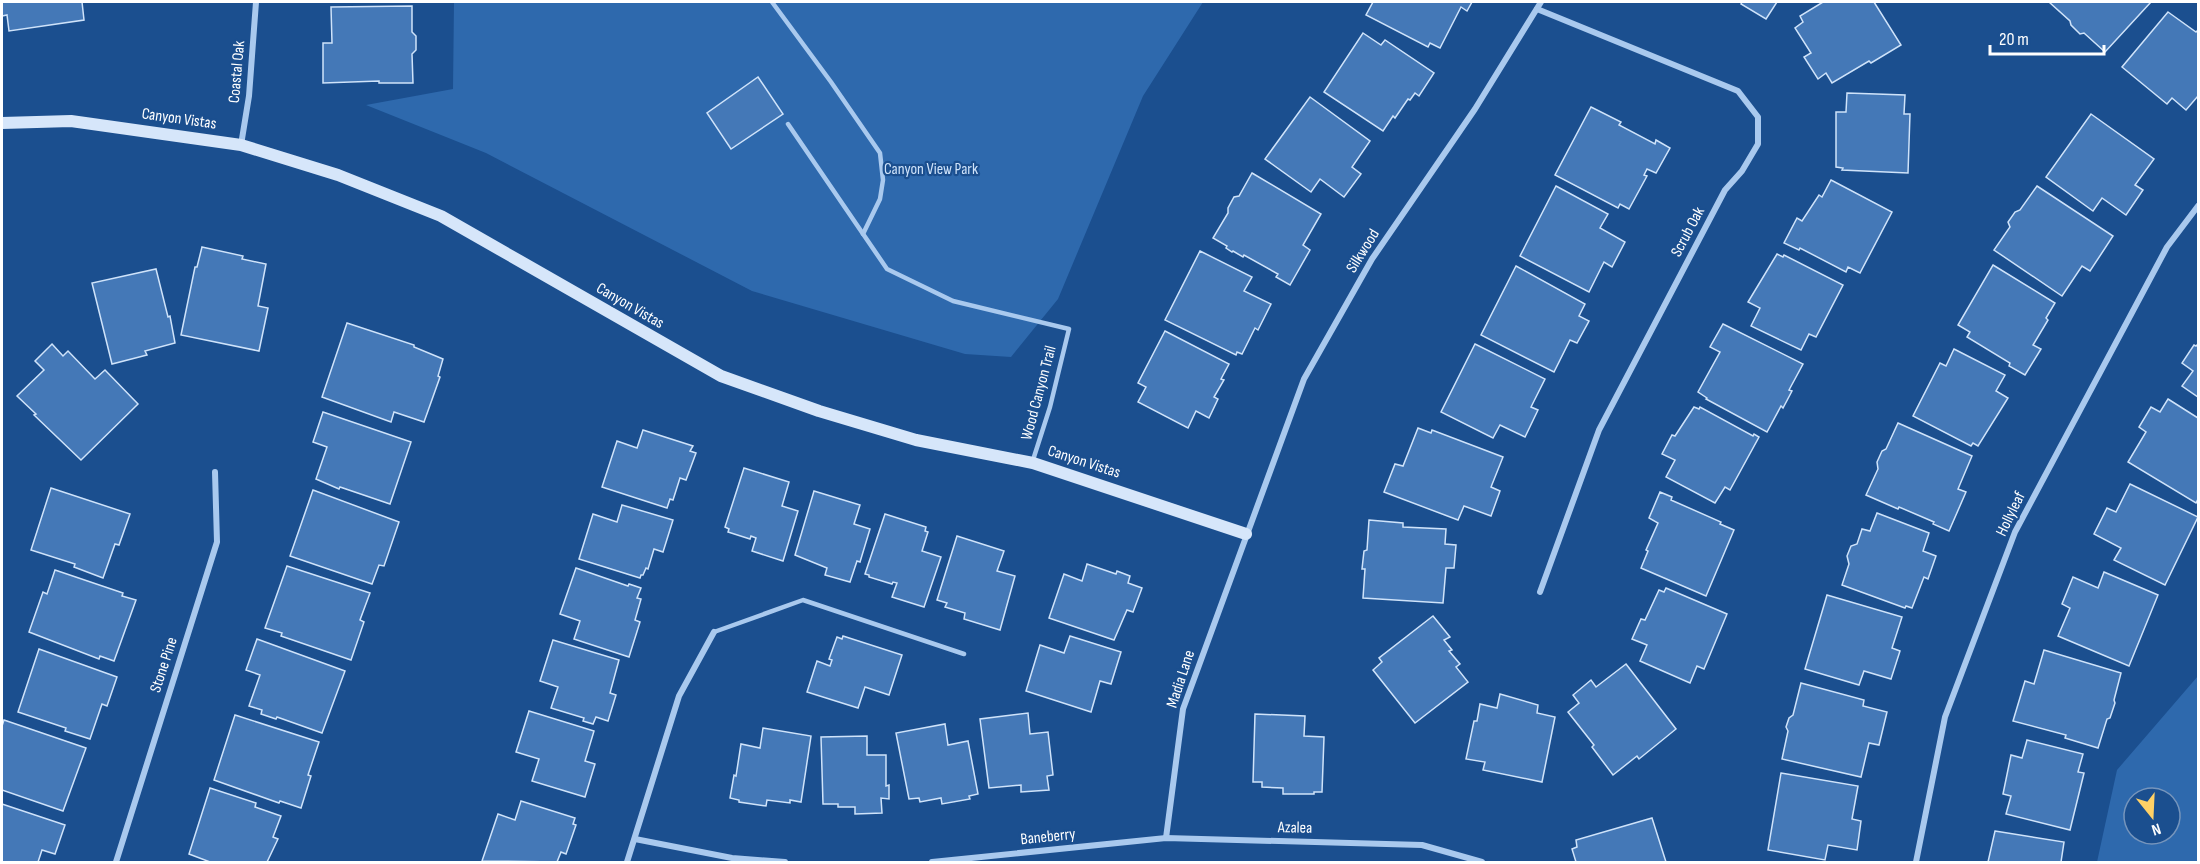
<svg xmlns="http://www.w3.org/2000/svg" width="2200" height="864" font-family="'Sofia Sans Condensed',sans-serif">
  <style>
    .green { fill: #2e69ad; fill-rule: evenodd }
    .building { fill: #4478b7; stroke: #cfe3fa; stroke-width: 1.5 }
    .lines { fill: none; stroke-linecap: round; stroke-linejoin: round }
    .lane { stroke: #a9c9ee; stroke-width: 4.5 }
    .street { stroke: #a9c9ee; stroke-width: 6 }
    .secondary { stroke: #d6e6fa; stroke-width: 12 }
    .labels { text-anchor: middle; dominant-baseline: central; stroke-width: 4.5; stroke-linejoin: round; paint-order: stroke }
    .street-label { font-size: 16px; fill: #fff; stroke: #1b4f8f }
    .park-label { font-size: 16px; fill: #cfe3fa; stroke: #1b4f8f }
  </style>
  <rect width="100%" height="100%" fill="#1b4f8f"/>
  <g class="green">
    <path d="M454 2H1203L1143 96 1058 299 1011 357 965 354 752 291 486 153 366 105 453 89Z"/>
    <path d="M2198 676V862H2097L2117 770ZM2134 798H2170V834H2134Z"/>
  </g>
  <g class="building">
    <path d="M2 2H82L84 20 9 31 7 15 2 16Z"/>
    <path d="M1373 2H1472L1467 11 1461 7 1440 48 1430 43 1428 47 1366 15Z"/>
    <path d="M1742 2H1777L1766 19 1741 4Z"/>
    <path d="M1823 2H1874L1901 45 1871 63 1869 61 1832 83 1826 73 1818 79 1804 57 1811 53 1795 28 1803 22 1800 16Z"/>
    <path d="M2049 2H2151L2105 52 2084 33 2080 34 2071 25 2070 21Z"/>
    <path d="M412 6V32L416 36V50L412 54 413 83H379V81L323 83V43H332L331 7Z"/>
    <path d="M2168 12 2196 32 2198 30V96L2186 110 2172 98 2167 104 2122 67Z"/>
    <path d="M1363 33 1381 45 1385 40 1434 73 1419 96 1415 93 1410 100 1408 99 1395 118 1393 116 1383 131 1324 92Z"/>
    <path d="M758 77 783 114 731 149 707 113Z"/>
    <path d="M1847 93 1905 95 1904 114H1910L1908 173 1842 170 1843 168 1836 167V112H1846Z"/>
    <path d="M1310 97 1370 141 1352 167 1361 174 1344 197 1320 179 1311 192 1265 159Z"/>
    <path d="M1591 107 1621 122 1619 125 1655 144 1656 140 1670 148 1656 173 1647 169 1644 175 1647 176 1629 209 1620 204 1618 208 1555 175Z"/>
    <path d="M2091 114 2154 159 2135 185 2143 190 2126 215 2102 198 2093 211 2046 177Z"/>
    <path d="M1252 173 1321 214 1303 245 1310 250 1290 285 1276 277 1278 274 1244 255 1243 257 1233 251 1232 252 1226 248 1227 246 1213 238 1228 213V208L1234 197 1239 196Z"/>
    <path d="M1831 180 1892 212 1860 273 1848 267 1846 272 1800 248 1799 250 1784 243 1797 218 1802 221 1819 195 1822 197Z"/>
    <path d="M1556 186 1608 214 1600 228 1625 242 1612 267 1604 262 1589 292 1520 256Z"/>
    <path d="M2037 186 2113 236 2090 271 2082 266 2062 296 1994 250 2010 227 2008 222 2015 212 2020 210Z"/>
    <path d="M202 247 243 256 242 259 266 264 258 306 268 308 259 351 181 335 195 267H197Z"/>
    <path d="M1200 251 1252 277 1244 291 1271 304 1258 330 1255 328 1242 354 1237 352 1236 355 1165 320Z"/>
    <path d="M1777 254 1783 257 1784 255 1843 285 1816 337 1809 334 1801 350 1751 326 1760 308 1748 302Z"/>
    <path d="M1993 265 2055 303 2046 318 2048 320 2033 345 2041 349 2025 375 2009 366 2010 363 1967 337 1970 332 1958 325Z"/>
    <path d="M1516 266 1585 304 1579 316 1589 321 1577 343 1570 340 1554 372 1481 335Z"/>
    <path d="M156 269 168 317 170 316 175 343 145 351 147 355 112 364 92 283Z"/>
    <path d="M347 323 414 345V347L443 359 438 376 440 377 424 422 394 412 391 422 322 397Z"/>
    <path d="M1723 324 1803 364 1789 390 1792 391 1783 408 1781 406 1767 432 1706 399 1707 398 1698 392 1720 352 1710 347Z"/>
    <path d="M1165 331 1229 364 1221 379 1224 380 1214 397 1218 399 1209 418 1196 411 1188 428 1138 402 1146 387 1138 383Z"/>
    <path d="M52 344 63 356 68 351 95 379 105 370 138 404 81 460 34 415 36 414 17 396 44 370 35 361Z"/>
    <path d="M1475 344 1545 379 1531 407 1538 410 1525 437 1500 425 1493 438 1441 412Z"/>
    <path d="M2198 344V397L2182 386 2193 371 2182 363 2194 345 2196 346Z"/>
    <path d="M1954 349 2005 375 1996 391 2008 398 1978 446 1973 443 1971 446 1913 416 1940 363 1946 366Z"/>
    <path d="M2168 399 2198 418V499L2196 503 2128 462 2146 432 2139 427 2151 407 2160 412Z"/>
    <path d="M1694 407 1699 409 1700 407 1753 436 1754 434 1759 437 1730 490 1725 487 1715 503 1666 477 1675 460 1662 454 1672 435 1675 436Z"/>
    <path d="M323 412 411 442 390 504 340 487 339 489 316 479 327 447 313 442Z"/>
    <path d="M1898 423 1972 456 1958 489 1966 492 1949 531 1933 524 1934 522 1899 507 1898 509 1866 495 1878 469 1877 462 1882 451 1886 449Z"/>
    <path d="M1418 428 1431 433 1432 430 1503 457 1491 487 1500 491 1491 516 1464 506 1458 520 1384 492 1395 464 1403 466Z"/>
    <path d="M643 430 693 446 690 451 696 453 686 480 680 478 673 500 670 499 667 508 602 487 617 441 637 448Z"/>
    <path d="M744 468 789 482 782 506 798 511 783 561 752 551 756 538 751 536 750 539 728 532 729 529 725 527Z"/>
    <path d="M2130 484 2198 517 2165 585 2114 560 2121 548 2094 534 2107 508 2116 512Z"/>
    <path d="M51 488 130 514 119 545 115 544 103 578 74 567 75 564 31 550Z"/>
    <path d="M313 490 399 522 384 566 379 565 372 584 290 556Z"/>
    <path d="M814 491 860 505 854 524 870 529 860 562 857 561 850 582 825 575 827 568 795 555Z"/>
    <path d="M1660 492 1672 497 1671 500 1721 522 1720 524 1734 530 1706 596 1641 568 1648 551 1646 550 1658 523 1649 518Z"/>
    <path d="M622 505 673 520 663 552 654 549 648 569 646 568 643 575H641L640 578 579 559 593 514 617 522Z"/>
    <path d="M1877 513 1929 533 1923 551 1936 556 1928 579 1924 577 1912 608 1906 606 1905 608 1842 585 1849 564 1847 556 1851 546 1857 544 1862 529 1870 531Z"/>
    <path d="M885 514 926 527 925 531 928 532 922 551 941 557 924 607 892 597 897 583 893 582 892 584 869 577V575L865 574Z"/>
    <path d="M1369 520 1403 523V527L1446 529 1445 544 1456 545 1454 568H1446L1443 603 1363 598 1365 569H1362L1364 551 1367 550Z"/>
    <path d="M957 536 1004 551 997 571 1015 576 1000 630 964 619 965 613 945 607 947 603 937 600Z"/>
    <path d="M1087 564 1116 574 1117 571 1130 576 1128 583 1142 588 1133 612 1127 610 1114 640 1049 618 1064 574 1082 581Z"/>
    <path d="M287 566 370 593 360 620 364 622 351 660 281 636 282 633 265 628Z"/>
    <path d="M576 568 628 586 629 584 641 588 637 598 641 599 635 620 640 622 629 657 574 639 580 621 560 614Z"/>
    <path d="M55 570 123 593 122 596 136 600 114 661 100 656 99 659 29 632 43 592 47 594Z"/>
    <path d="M2104 572 2158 595 2129 666 2058 636 2070 608 2062 604 2073 577 2098 588Z"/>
    <path d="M1666 588 1727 614 1704 669 1697 666 1690 683 1640 661 1647 645 1632 639 1641 619 1645 620 1659 590 1664 592Z"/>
    <path d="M1827 595 1902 617 1892 648 1900 651 1891 679 1864 671 1859 685 1805 669Z"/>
    <path d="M1433 616 1450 637 1444 640 1452 650 1449 651 1460 664 1456 667 1468 682 1415 723 1373 670 1382 662 1379 658Z"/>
    <path d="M843 636 902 655 889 695 865 687 858 708 807 692 817 661 830 666 832 660 829 659 837 637 842 639Z"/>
    <path d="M1070 636 1121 652 1111 684 1100 681 1091 712 1026 691 1040 645 1064 653Z"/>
    <path d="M257 639 345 671 322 733 277 717 276 719 261 714 262 710 249 706 260 675 246 670Z"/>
    <path d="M553 640 619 660 610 693 616 695 608 721 596 717 593 724 583 721 584 718 551 708 558 687 540 681Z"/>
    <path d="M39 649 117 677 107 706 102 704 90 739 65 731 66 728 18 712Z"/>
    <path d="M2044 650 2121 673 2114 700 2115 703 2110 718 2107 719 2098 748 2065 738 2066 735 2013 721 2025 681 2034 684Z"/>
    <path d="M1626 664 1676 729 1639 759 1637 756 1613 775 1592 747 1594 745 1568 712 1579 703 1573 695 1591 680 1596 687Z"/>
    <path d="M1801 683 1864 700 1863 706 1887 712 1879 745 1869 743 1861 777 1782 759 1788 731 1786 727 1789 718 1793 715Z"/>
    <path d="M1500 694 1538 705 1537 713 1555 717 1542 782 1483 770 1485 762 1466 759 1474 721H1477L1480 704 1497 708Z"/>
    <path d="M529 711 594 731 585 761 595 764 585 797 532 781 539 759 516 752Z"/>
    <path d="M1028 713 1030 734 1048 732 1053 775 1047 776 1049 790 1021 792V785L989 788 980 719Z"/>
    <path d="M1255 714 1305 716 1304 736 1324 737 1322 792H1314V794H1283V788L1262 787V782H1253Z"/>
    <path d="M235 715 319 742 308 775 311 776 301 808 280 801 279 803 214 780Z"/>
    <path d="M4 720 86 748 63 811 2 790V726Z"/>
    <path d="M945 724 948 745 968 741 978 794 969 796 970 799 942 804 941 798 920 802 919 798 909 799 896 733Z"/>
    <path d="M763 728 811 736 801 802 790 800V803L767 800 766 806 739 802V800L730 798 734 775 736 776 741 744 760 748Z"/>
    <path d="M867 736V755H886V786L889 785V799L881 798 882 813 855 814V807H838V804H823L821 737Z"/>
    <path d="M2027 740 2083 754 2078 772 2084 773 2070 830 2006 814 2011 796 2003 794 2011 755 2022 758Z"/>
    <path d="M1781 773 1858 786 1852 819 1861 821 1857 850 1828 845 1825 860 1768 850Z"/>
    <path d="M210 788 256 803 255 807 281 816 273 837 278 839 267 862H210L189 854Z"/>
    <path d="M521 801 575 818 573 824 576 825 566 854 561 852 557 862 482 861 498 814 515 820Z"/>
    <path d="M2 804 65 825 55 854 42 850 38 862H2Z"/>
    <path d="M1652 818 1666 862H1576L1572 849 1577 847 1576 840Z"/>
    <path d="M1995 831 2064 842 2061 862H1988Z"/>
  </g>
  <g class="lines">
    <g class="lane">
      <path d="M772 2 831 82 880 153 883 180 880 199 863 234"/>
      <path d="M788 124 887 269 953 301 1069 329 1050 407 1033 460"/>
      <path d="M714 632 803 600 964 654"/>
    </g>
    <g class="street">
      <path d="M1537 9 1738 91 1758 117V144L1742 171 1725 190 1599 430 1540 592"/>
      <path d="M241 145 249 96 256 2"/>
      <path d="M1166 838 1183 709 1304 379 1372 259 1475 109 1541 2"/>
      <path d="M635 839 732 858 785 862"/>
      <path d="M116 862 217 542 215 472"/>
      <path d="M627 862 679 696 714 632"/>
      <path d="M932 862 1166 838 1422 845 1482 862"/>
      <path d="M1916 862 1945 717 2015 532 2167 247 2198 206"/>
    </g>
    <path class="secondary" d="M2 123 71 121 241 145 338 175 441 216 721 376 819 411 916 440 1033 463 1246 534"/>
  </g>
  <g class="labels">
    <g class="street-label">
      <text transform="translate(237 72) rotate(-85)">Coastal Oak</text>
      <text transform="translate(179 119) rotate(8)">Canyon Vistas</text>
      <text transform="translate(1688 232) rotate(-62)">Scrub Oak</text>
      <text transform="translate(1363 251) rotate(-58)">Silkwood</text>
      <text transform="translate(630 306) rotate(30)">Canyon Vistas</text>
      <text transform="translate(1039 393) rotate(-75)">Wood Canyon Trail</text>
      <text transform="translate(1084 462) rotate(18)">Canyon Vistas</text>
      <text transform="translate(2011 514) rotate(-64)">Hollyleaf</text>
      <text transform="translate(164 665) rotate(-72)">Stone Pine</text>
      <text transform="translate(1181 679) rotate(-72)">Madia Lane</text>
      <text transform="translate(1295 828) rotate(1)">Azalea</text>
      <text transform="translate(1048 837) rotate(-6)">Baneberry</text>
    </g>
    <g class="park-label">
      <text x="931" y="169">Canyon View Park</text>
    </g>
  </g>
  <rect width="2200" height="864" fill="none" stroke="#ffffff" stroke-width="6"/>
  <g transform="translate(2152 816) rotate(162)"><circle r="28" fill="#1b4f8f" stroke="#7695bc" stroke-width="1.5"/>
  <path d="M0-4.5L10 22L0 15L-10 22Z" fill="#ffd166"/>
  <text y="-9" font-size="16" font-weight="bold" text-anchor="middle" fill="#ffffff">N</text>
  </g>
  <path d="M1990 45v9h114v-9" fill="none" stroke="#ffffff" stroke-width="3"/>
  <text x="1999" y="45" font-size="18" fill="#ffffff" stroke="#1b4f8f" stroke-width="4.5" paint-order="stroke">20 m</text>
</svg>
